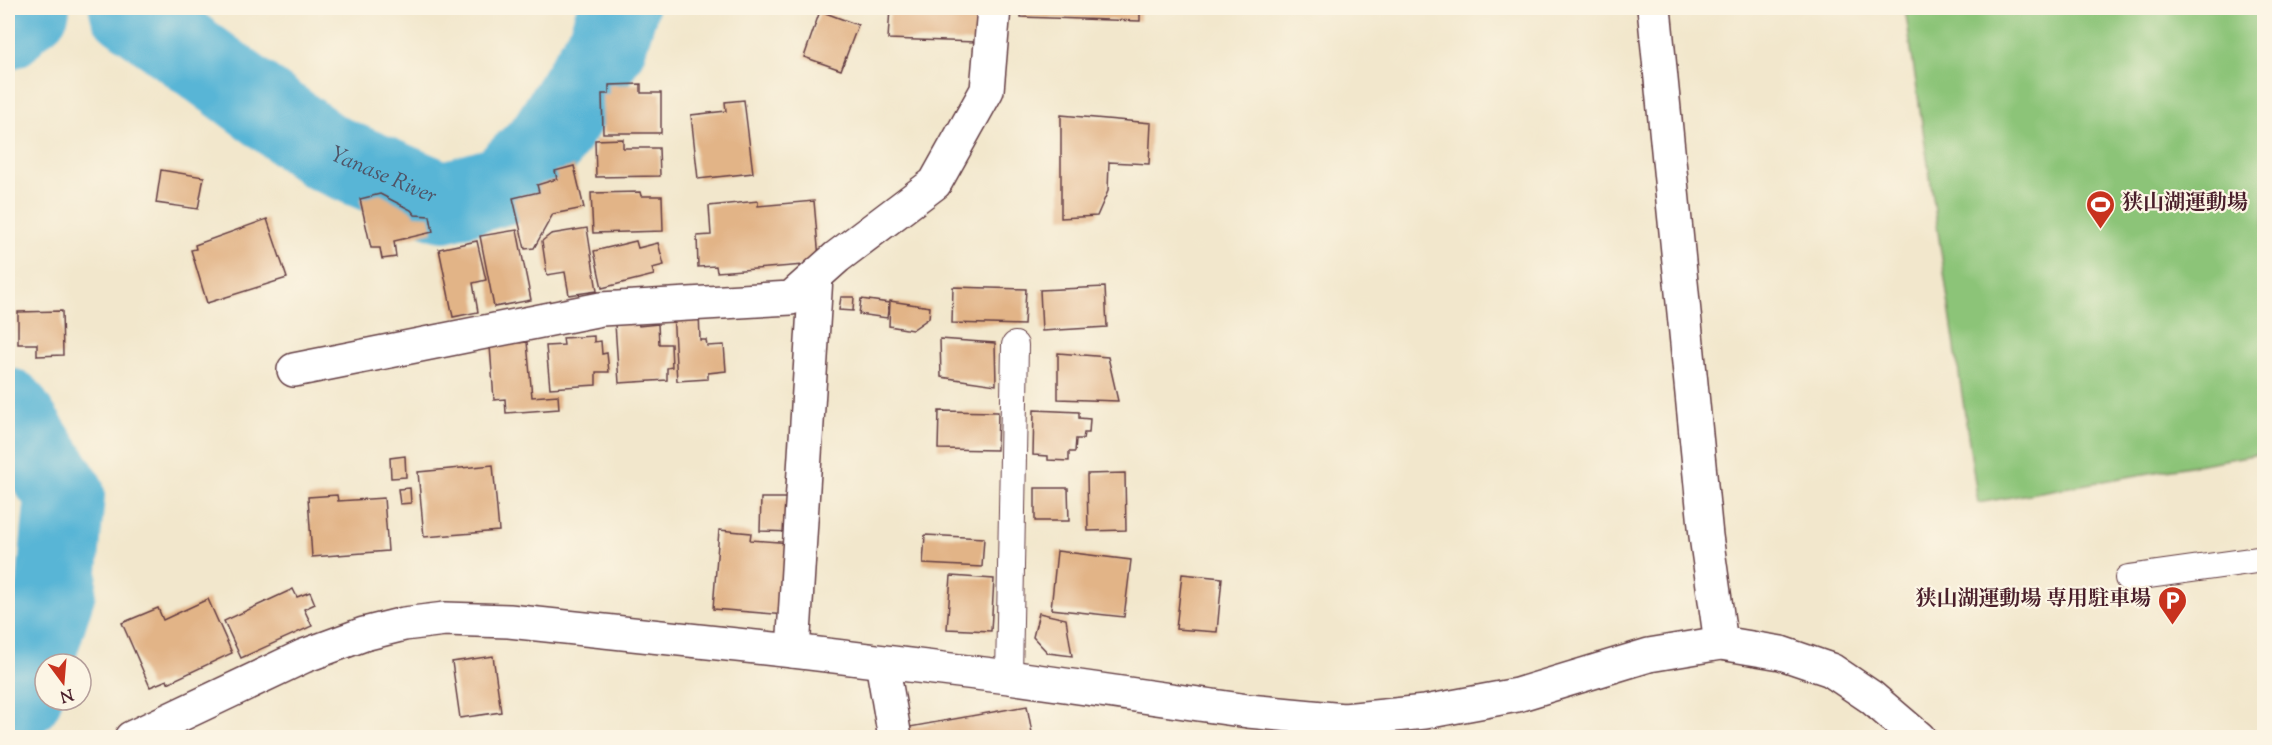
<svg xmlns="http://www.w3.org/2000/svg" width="2272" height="745" font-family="'Sorts Mill Goudy','Noto Serif JP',serif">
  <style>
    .green { fill: #8cc478; stroke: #6b7252; stroke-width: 1.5 }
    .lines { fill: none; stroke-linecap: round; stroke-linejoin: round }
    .river { stroke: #58b5d6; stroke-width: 80 }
    .building { fill: #e2b487 }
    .service-casing { stroke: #633d43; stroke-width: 28 }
    .minor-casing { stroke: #633d43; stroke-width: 36 }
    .tertiary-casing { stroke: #633d43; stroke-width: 36 }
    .service { stroke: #fff; stroke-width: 26 }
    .minor { stroke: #fff; stroke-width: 33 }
    .tertiary { stroke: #fff; stroke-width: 33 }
    .labels { text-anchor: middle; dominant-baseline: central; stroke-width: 4.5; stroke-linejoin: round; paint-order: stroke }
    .poi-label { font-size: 21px; font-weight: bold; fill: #4a1f2b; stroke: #fcf5e5; text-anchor: start }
    .water-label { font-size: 22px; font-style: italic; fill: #4f5467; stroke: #fcf5e5 }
  </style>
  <rect width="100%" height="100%" fill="#fcf5e5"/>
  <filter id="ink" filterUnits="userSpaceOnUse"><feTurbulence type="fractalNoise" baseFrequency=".0167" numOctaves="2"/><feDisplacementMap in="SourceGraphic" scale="12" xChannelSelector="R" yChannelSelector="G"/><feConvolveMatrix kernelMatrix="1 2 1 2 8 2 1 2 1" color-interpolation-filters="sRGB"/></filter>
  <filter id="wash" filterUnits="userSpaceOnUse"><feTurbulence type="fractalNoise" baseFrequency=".008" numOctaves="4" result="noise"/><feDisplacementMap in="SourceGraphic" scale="24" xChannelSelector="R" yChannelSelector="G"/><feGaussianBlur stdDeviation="1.35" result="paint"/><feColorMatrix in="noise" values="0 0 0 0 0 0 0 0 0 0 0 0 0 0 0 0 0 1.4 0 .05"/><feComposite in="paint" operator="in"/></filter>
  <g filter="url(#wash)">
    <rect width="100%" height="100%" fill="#f2e7cc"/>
    <path class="green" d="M1905 8H2264V453L1978 503Z"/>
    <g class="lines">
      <g class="river">
        <path id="s1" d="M129 8 325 152 443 202 503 185 546 142 607 44 618 8"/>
        <path d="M8 29 14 20 30 8"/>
        <path d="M8 408 65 495 56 590 22 697 8 710"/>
      </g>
    </g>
    <g id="blocks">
      <g class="building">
        <path d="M890 8H977L976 42 888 39Z"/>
        <path d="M1021 8H1140V21L1021 17Z"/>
        <path d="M820 11 858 25 841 70 804 57Z"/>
        <path d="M641 84V93H661V133H603L602 94H609V85Z"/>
        <path d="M744 100 753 173 698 179 691 115 726 111 725 102Z"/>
        <path d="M1061 115 1151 123 1149 164 1109 162 1108 191 1097 216 1061 218Z"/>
        <path d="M623 139V148H659L660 176 596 177 595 140Z"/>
        <path d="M574 166 584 208 553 214 534 248 525 249 513 198 539 192 537 185 557 179 555 171Z"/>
        <path d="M161 170 204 177 198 209 156 203Z"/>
        <path d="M640 192 641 196H662L663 231 593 233 591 193Z"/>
        <path d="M380 194 411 210 415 215 430 216 433 232 394 241 396 257 382 259 380 248H371L360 199Z"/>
        <path d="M758 201V206L814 201 820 270 804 265 717 272 716 266 698 267 697 236 711 235 709 206Z"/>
        <path d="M267 219 287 278 207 303 191 250 196 249 195 245Z"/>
        <path d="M587 228 597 291 569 295 565 272 547 275 542 241 551 234Z"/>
        <path d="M517 230 531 300 494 307 480 236Z"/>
        <path d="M477 241 486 280 473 283 478 312 453 317 439 249Z"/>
        <path d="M636 241 638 248 658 243 664 265 652 268 654 275 602 288 594 251Z"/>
        <path d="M953 287 1026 289 1024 325 952 323Z"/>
        <path d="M1105 287 1107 327 1042 331 1040 290Z"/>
        <path d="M841 297H854L853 311 839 310Z"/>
        <path d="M861 299 889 303 887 318 859 314Z"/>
        <path d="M890 301 930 307 929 318 912 330 889 326Z"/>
        <path d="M62 311 63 355 37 356V344H18V312Z"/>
        <path d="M699 311 700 340H706L707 346 724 345 726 371 708 373V379L677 381 673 312Z"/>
        <path d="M638 323 639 326 658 324 659 344H671L672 367 667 368V380L619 383 615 324Z"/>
        <path d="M594 336V342L601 341 602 354 607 353 609 372H596V385L550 388 546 346 564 345 563 338Z"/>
        <path d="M940 339 995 343 996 385 941 377Z"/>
        <path d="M527 342 532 397 558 395 559 409 506 413 505 399 494 400 490 346Z"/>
        <path d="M1058 353 1108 357 1118 401 1058 399Z"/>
        <path d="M1034 410 1079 412V418L1090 419 1089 433H1084L1083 439H1076L1075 452H1069V461L1048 460V456L1033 455Z"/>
        <path d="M939 411 998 412 997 450 938 449Z"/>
        <path d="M405 456 406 477 391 478 390 458Z"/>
        <path d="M493 465 499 531 424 537 418 472Z"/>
        <path d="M1125 473 1126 530 1088 531 1087 474Z"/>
        <path d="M410 488 411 503 400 504 398 489Z"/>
        <path d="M1035 488H1068L1069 521H1035Z"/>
        <path d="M337 495 338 501 384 498 388 551 312 557 308 497Z"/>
        <path d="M761 498H796V532L760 531Z"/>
        <path d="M719 530 751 533 750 540 792 543 787 615 713 609Z"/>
        <path d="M925 535 984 538 982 567 923 564Z"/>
        <path d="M1057 551 1131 560 1124 617 1051 609Z"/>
        <path d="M1182 574 1222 578 1217 632 1176 629Z"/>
        <path d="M951 576 994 579 991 631 947 629Z"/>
        <path d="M293 589 297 597 310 592 315 604 304 609 312 626 241 658 224 621Z"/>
        <path d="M208 599 232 653 168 683 167 680 150 687 122 623 158 608 163 620Z"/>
        <path d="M1039 613 1066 619 1072 656 1048 653 1033 637Z"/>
        <path d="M493 656 501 712 460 718 452 662Z"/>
        <path d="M1027 706 1033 738H906L904 728Z"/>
      </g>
    </g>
  </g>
  <g filter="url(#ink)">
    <use href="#blocks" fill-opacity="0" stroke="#633d43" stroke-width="1.5"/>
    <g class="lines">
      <defs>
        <g id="service">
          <path d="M2128 578 2264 559"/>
          <path d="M1009 677 1015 345"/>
        </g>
        <g id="minor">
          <path d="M294 370 601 309 791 298 837 257 935 183 987 90 994 8"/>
          <path d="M793 651 816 276"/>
          <path d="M882 662 895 738"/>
        </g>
        <g id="tertiary">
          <path d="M1654 8 1706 536 1721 643"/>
          <path d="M131 738 304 656 364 634 404 624 445 619 509 621 793 651 1009 677 1248 711 1344 720 1425 712 1517 695 1649 655 1721 643 1781 653 1831 670 1871 697 1919 738"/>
        </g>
      </defs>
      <use href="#service" class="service-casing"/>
      <use href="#minor" class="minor-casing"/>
      <use href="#tertiary" class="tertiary-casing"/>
      <use href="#service" class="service"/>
      <use href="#minor" class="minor"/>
      <use href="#tertiary" class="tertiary"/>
    </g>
  </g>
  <defs>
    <symbol id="stadium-pin" viewBox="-11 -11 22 30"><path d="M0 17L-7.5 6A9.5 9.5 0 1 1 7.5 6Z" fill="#c8321e" stroke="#fcf5e5"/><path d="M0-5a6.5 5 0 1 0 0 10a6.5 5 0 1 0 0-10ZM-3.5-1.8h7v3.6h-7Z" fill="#fff"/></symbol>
    <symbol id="parking-pin" viewBox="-11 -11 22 30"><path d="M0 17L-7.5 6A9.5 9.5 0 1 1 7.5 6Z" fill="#c8321e" stroke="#fcf5e5"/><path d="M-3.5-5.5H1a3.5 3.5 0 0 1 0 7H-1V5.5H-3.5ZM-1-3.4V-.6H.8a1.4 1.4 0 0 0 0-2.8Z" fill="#fff"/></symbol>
  </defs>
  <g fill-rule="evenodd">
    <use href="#stadium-pin" x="2084" y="188" width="33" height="45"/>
    <use href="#parking-pin" x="2156" y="584" width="33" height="45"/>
  </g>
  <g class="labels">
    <g class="poi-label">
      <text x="2122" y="204">狭山湖運動場</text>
      <text x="2151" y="600" text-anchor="end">狭山湖運動場 専用駐車場</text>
    </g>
    <g class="water-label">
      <text stroke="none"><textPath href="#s1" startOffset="306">Yanase River</textPath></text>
    </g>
  </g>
  <rect width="2272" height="745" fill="none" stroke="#fcf5e5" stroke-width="30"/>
  <g transform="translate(63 682) rotate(164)"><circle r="28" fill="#fcf5e5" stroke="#b59f9b" stroke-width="1.5"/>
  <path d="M0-4.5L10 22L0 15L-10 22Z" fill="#c8321e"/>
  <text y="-9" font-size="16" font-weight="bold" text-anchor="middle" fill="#4a1f2b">N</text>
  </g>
</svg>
